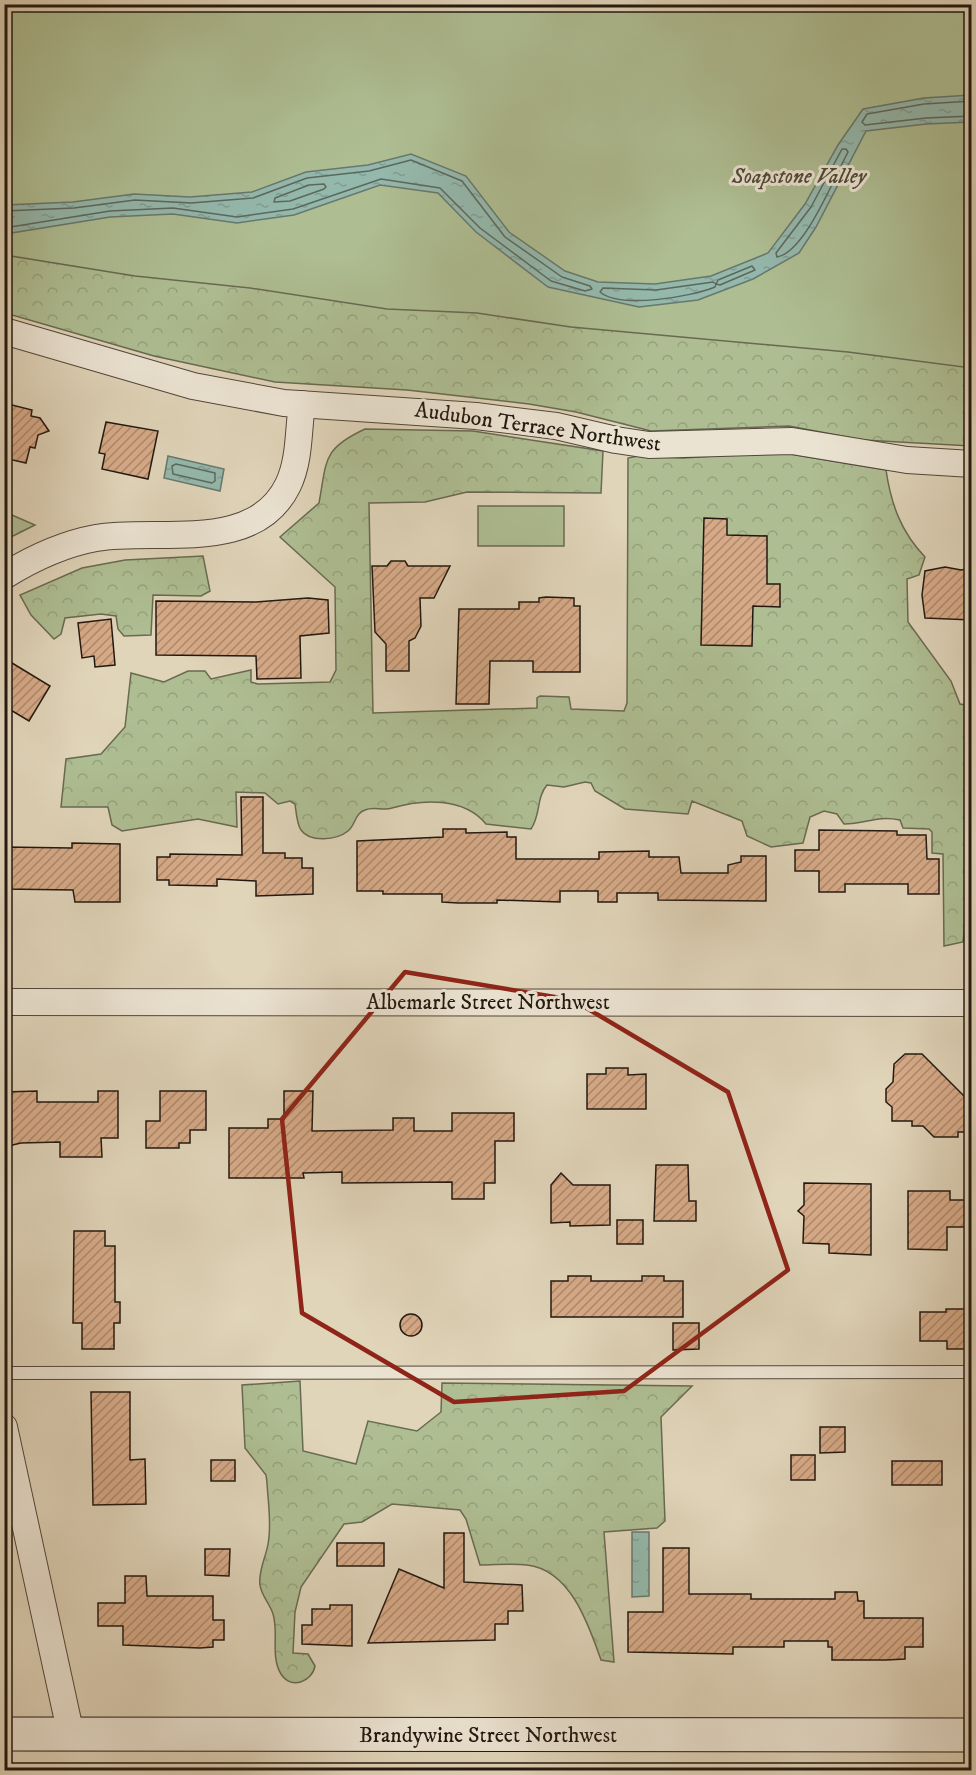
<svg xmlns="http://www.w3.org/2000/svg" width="976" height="1775" font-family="'IM FELL DW Pica',serif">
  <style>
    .forest { fill: url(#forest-crowns); stroke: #686a51; stroke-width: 1.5 }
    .park { fill: #aebd92; stroke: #686a51; stroke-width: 1.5 }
    .water { fill: url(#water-ripples); stroke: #67786e; stroke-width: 1.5 }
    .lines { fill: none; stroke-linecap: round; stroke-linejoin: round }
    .shore { stroke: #5c685e; stroke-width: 1.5 }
    .building { fill: url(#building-hatch); stroke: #231810; stroke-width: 1.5 }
    .lane-casing { stroke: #52473a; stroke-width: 14 }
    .street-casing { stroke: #52473a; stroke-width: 28 }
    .secondary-casing { stroke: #231810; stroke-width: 35 }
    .lane { stroke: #ebe3d2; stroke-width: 12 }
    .street { stroke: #ebe3d2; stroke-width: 26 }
    .secondary { stroke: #ebe3d2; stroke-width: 33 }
    .marked { fill: none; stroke: #8f2418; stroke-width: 4.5; stroke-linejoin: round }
    .labels { text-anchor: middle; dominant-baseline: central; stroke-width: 6; stroke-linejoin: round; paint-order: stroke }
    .park-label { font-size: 22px; font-style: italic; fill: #4d4a37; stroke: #ebe3d2 }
    .street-label { font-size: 22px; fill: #231810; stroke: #ebe3d2 }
  </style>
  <defs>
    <pattern id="forest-crowns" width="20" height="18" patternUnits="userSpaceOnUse" patternTransform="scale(1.5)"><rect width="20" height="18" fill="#aebd92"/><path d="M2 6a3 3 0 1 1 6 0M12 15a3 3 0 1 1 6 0" fill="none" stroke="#95a27d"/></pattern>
    <pattern id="water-ripples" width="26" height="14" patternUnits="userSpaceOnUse" patternTransform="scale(1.5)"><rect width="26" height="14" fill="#94b8ac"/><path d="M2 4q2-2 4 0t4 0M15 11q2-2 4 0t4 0" fill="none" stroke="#7f9d93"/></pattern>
    <pattern id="building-hatch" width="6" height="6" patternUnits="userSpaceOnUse" patternTransform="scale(1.5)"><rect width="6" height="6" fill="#d6aa87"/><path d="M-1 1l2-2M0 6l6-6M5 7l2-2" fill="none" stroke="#ad896d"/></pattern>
  </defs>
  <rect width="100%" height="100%" fill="#e0d4b9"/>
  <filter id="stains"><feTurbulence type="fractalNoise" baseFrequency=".00333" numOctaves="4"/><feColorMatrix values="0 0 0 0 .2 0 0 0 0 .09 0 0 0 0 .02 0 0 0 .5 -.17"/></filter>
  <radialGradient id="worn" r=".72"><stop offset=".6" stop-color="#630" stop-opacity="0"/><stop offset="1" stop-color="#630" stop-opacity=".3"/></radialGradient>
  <g class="forest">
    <path d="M971 130V446L863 440 789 426 651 431 576 412 529 404 407 390 275 382 154 356 5 313 4 238Z"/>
    <path d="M365 429 473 431 603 451 601 493 467 492 425 502 369 503 373 713 537 708V698L540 696 569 697 571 709 624 711 627 703 628 458 638 456 683 458 778 452 886 470C891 504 901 532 925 557L919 575 907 579 908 622 951 681 960 704 971 706V905L967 907 963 942 944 946 943 854 932 853V832L929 829 903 828 900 820C876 815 867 824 844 824L837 814 824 811 810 817 803 843 771 847 747 836 742 821 692 801 688 814 625 809 595 791 591 783 585 782 564 787 547 785C536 798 541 815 531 829L486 824C464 797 422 799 392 808 384 811 373 806 365 810 355 813 355 826 348 831 337 840 310 843 301 830 297 825 296 811 295 804L290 801 278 804 265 793 236 792 237 827 198 819 122 831 112 825 108 807H61L66 759 101 754 125 727 131 673 164 682 188 671H205L211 679 251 670V682L258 684 330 682 336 670 335 587 280 537 319 503C327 460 322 449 365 429Z"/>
    <path d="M5 512 35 525 5 540Z"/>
    <path d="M203 556 210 591 201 596 153 595 151 635 124 636 118 629 116 616 101 614 65 618 61 634 54 639 31 615 20 595 82 568 125 560Z"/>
    <path d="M300 1381 303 1451 356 1464 368 1421 417 1431 441 1412 442 1383 692 1386 661 1417 665 1521 657 1528 604 1532 614 1662 601 1660C589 1626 571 1570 527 1565 512 1563 495 1565 480 1565L466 1519 460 1510 392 1504 362 1522 344 1524 301 1587 295 1612 293 1653 308 1654 315 1666C312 1682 291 1690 281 1674 270 1656 279 1633 273 1614 270 1604 261 1595 260 1585 258 1571 266 1557 268 1544 272 1525 268 1502 267 1483L266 1475 245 1448 242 1385Z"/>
  </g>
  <g class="park">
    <path d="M5 5H971V368L848 352 571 327 477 313 387 309 250 288 135 276 5 255Z"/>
    <rect x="478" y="506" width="86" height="40"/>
  </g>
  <g class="water">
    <path d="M971 95V122L926 124 866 131 816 227 799 253 753 279 698 300 639 307 548 287 476 232 438 193 380 185 294 215 237 223 173 214 110 217 5 234V205L73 202 134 194 190 197 252 192 306 172 368 165 411 154 466 176 509 232 565 271 598 282 655 284 711 276 768 253 805 204 838 145 863 109 924 98Z"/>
    <path d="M168 456 224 469 220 491 164 478Z"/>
    <path d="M632 1532H649V1596L632 1597Z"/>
  </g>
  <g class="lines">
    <g class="shore">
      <path d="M972 101 924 104 867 114 862 122 865 125 926 118 972 116"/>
      <path d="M842 149H846L848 152C834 178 805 252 777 257L776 253 811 207Z"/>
      <path d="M324 184 326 187 324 189 290 201 274 202 275 198 309 185Z"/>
      <path d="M4 211 74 208 135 200 191 203 253 198 307 178 369 171 411 160 462 181 505 237 562 277 590 286 592 289 585 291 551 281 480 228 440 188 381 179 293 209 237 217 173 208 110 211 4 228"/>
      <path d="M752 266 755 270 720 285 716 284 718 280Z"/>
      <path d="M713 282 716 284 715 287C691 297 620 309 600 292L603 288 656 290Z"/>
      <path d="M176 464 215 473V481L212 483 173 474 172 466Z"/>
    </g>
  </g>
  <g class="building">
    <path d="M4 403 32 410 31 416 40 418 49 431 38 435 35 448 30 447 26 463 4 458Z"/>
    <path d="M106 422 158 431 148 479 102 469 105 454 99 453Z"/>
    <path d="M704 518 727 519V535L767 536V584H780V607L753 606 752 646 701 645Z"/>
    <path d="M391 561H405L408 566H450L434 598H420L421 626 415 638 409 641V671H386V644L375 632 372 566H387Z"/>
    <path d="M945 567 961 570 972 568V620L925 618 922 595 925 571Z"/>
    <path d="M546 597 574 598V606H580V672H533V661H490L489 704H456L459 609H519V602H539V598Z"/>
    <path d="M308 598 328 600 329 633 300 636 301 678 257 679 256 656 156 655V601L256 602Z"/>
    <path d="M111 619 115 665 95 667 94 656 82 658 78 623Z"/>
    <path d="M12 663 50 686 29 721 4 706V676Z"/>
    <path d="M241 797H263V853H285V858H302V868H313V894L256 896V881L217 879V886L169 885V880H157V857H170V854L242 855Z"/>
    <path d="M443 829H466V833L507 832V837H516V859H599V852L649 851V857H679L681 873H728V865L741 862V856H766V901L658 900V893H617V902H598V891H560V902L497 900V903H458L442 902V894H383V891H357V841L443 837Z"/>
    <path d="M819 830 897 831V835H926L927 859H939V894H908V884H845V892H819V871H795V850H819Z"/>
    <path d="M72 843 120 844V902H75L73 890 4 889V847L72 848Z"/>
    <path d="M905 1054H922L972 1104V1132H958V1137H934L923 1126H912V1121H892V1107L886 1102V1089L893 1082 894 1064Z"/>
    <path d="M606 1068H628V1075L646 1074V1109H587V1074H606Z"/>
    <path d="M37 1091V1102H98V1091H118V1138H101L102 1157H60V1142L21 1143 4 1147V1092Z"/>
    <path d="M160 1091H206V1130H190V1143H179V1148H146V1121H160Z"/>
    <path d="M284 1091H313L312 1131 393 1130V1118H414V1131H452V1113H514V1141H495V1183H484V1199H452V1182L342 1183V1172L303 1173 304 1178H229V1128H268V1119H284Z"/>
    <path d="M656 1165H688L689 1201H696V1221H654Z"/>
    <path d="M561 1173 573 1185H610V1225L570 1226V1222L551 1223V1185Z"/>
    <path d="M804 1183 871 1184V1255L829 1253V1244L803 1243 804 1216 798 1211 804 1205Z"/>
    <path d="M908 1191H950V1200H972V1227H947V1250L908 1249Z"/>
    <rect x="617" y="1220" width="26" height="24"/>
    <path d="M74 1231H105V1246H115V1302H120V1323H114V1349H82V1323H73Z"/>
    <path d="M568 1276H591V1281H642V1276H664V1281H683V1317H551V1281H568Z"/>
    <path d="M946 1309H972V1349H947V1341H920V1312H946Z"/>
    <circle cx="411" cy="1325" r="11"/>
    <path d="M673 1323H699V1349L673 1350Z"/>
    <path d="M91 1392H130V1460L145 1459 146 1504 93 1505Z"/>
    <path d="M820 1427H845V1452L820 1453Z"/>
    <rect x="791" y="1455" width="24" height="25"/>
    <rect x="211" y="1460" width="24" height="21"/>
    <rect x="892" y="1461" width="50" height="24"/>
    <path d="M444 1533H464V1582L522 1585 523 1611H508V1624H495V1640L368 1643 399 1569 444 1588Z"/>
    <rect x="337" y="1543" width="47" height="23"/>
    <path d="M663 1548H689V1594H751V1599H835V1592H857L858 1601H864V1618H923V1647H905V1659L886 1660H832V1647H828V1641H784V1647H733V1654L628 1652V1612H663Z"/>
    <path d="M205 1549H230L229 1576 205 1575Z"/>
    <path d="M125 1576H146L147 1596H213V1620H224V1640H213V1647L200 1648 123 1645V1626H98V1603H125Z"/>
    <path d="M330 1605H352V1646L302 1644V1625H312V1609H330Z"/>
  </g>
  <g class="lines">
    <defs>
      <path id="lane" d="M4 1373 972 1372"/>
      <g id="street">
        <path d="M4 331 193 386 284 403 476 416 556 426 616 440 649 445 792 441 907 460 972 464"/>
        <path d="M4 576C33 558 63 544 96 538 157 527 254 555 288 485 300 460 298 431 302 404"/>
        <path d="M4 1002 972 1003"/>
        <path d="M4 1427 71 1735"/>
      </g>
      <path id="secondary" d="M4 1734 972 1735"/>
    </defs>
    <use href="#lane" class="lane-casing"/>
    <use href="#street" class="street-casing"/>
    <use href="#secondary" class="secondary-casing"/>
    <use href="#lane" class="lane"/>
    <use href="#street" class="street"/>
    <use href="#secondary" class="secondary"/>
  </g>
  <path class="marked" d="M405 972 573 1000 728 1092 788 1270 624 1391 454 1402 302 1313 282 1119Z"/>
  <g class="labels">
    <g class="park-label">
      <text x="799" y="176">Soapstone Valley</text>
    </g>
    <g class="street-label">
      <text transform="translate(538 427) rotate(8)">Audubon Terrace Northwest</text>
      <text x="488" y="1002">Albemarle Street Northwest</text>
      <text x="488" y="1735">Brandywine Street Northwest</text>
    </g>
  </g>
  <rect width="976" height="1775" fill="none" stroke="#e0d4b9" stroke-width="24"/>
  <rect x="6" y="6" width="964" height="1763" fill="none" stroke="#231810" stroke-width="3"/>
  <rect x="12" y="12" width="952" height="1751" fill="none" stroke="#231810" stroke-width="1.5"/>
  <rect width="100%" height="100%" filter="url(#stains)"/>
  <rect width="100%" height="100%" fill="url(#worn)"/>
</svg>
